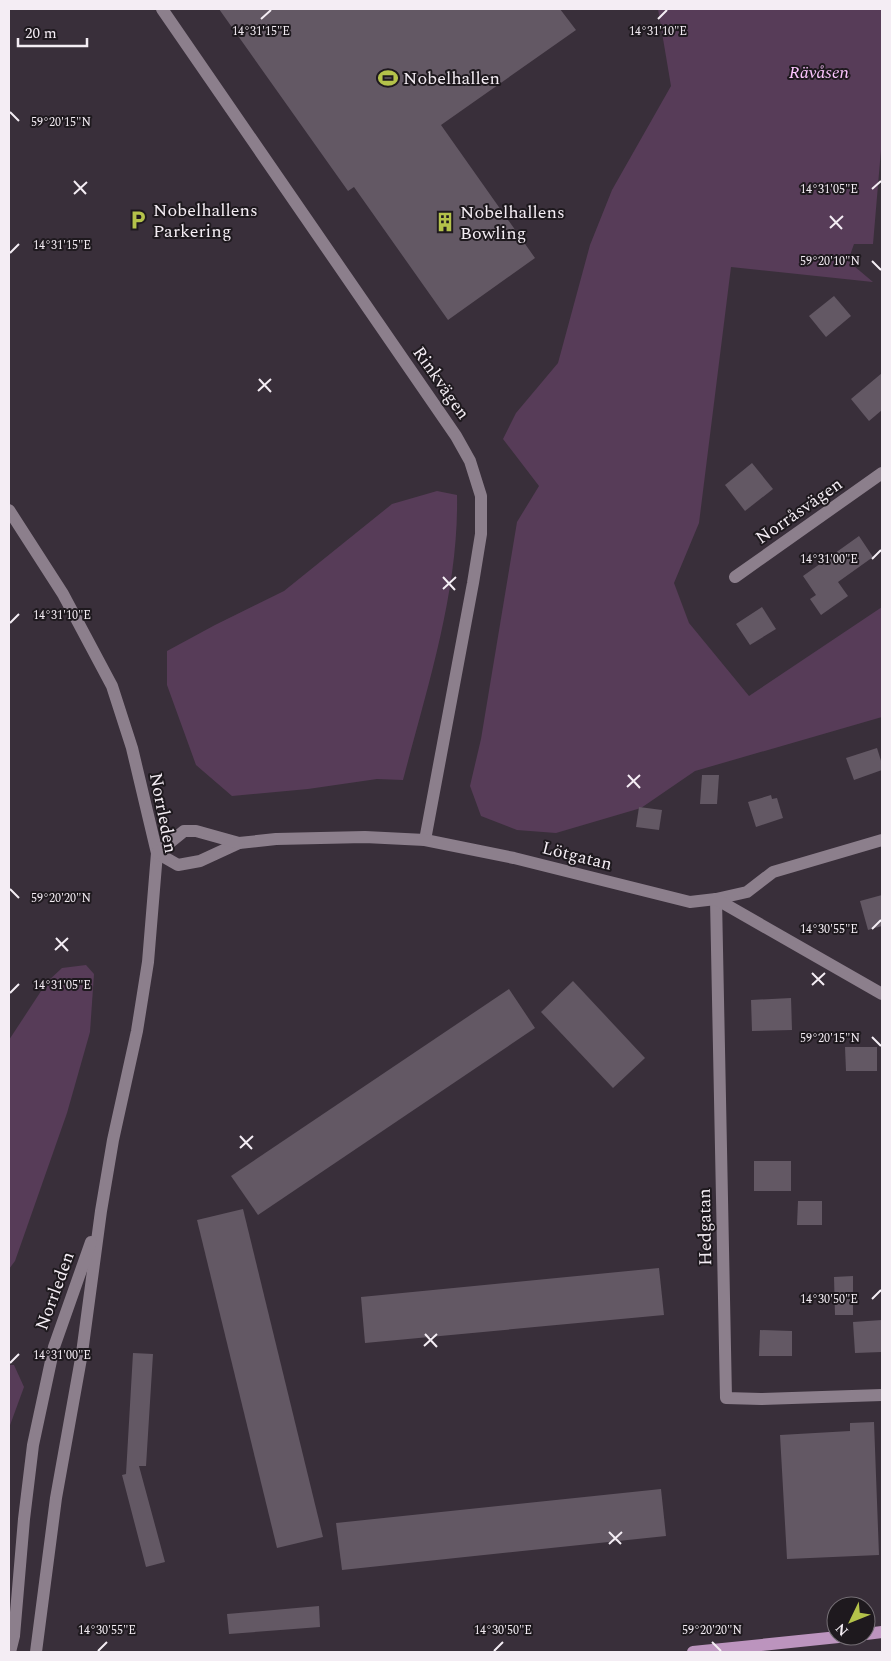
<svg xmlns="http://www.w3.org/2000/svg" width="891" height="1661" font-family="Spectral,serif">
  <style>
    .green { fill: #573c58 }
    .building { fill: #635864 }
    .lines { fill: none; stroke-linecap: round; stroke-linejoin: round }
    .minor { stroke: #8c7f8c; stroke-width: 12 }
    .major { stroke: #bc94be; stroke-width: 12 }
    .ticks { fill: none; stroke: #f4edf4; stroke-width: 2 }
    .labels { text-anchor: middle; dominant-baseline: central; stroke-width: 4; stroke-linejoin: round; paint-order: stroke }
    .park-label { font-size: 18px; font-style: italic; fill: #fcc5fe; stroke: #1e191e }
    .poi-label { font-size: 18px; fill: #f4edf4; stroke: #1e191e; text-anchor: start }
    .street-label { font-size: 18px; fill: #f4edf4; stroke: #1e191e }
    .ticks-label { font-size: 12px; text-anchor: middle; fill: #f4edf4; stroke: #1e191e; stroke-width: 4; stroke-linejoin: round; paint-order: stroke }
  </style>
  <rect width="100%" height="100%" fill="#392f3a"/>
  <g class="green">
    <path d="M658 9H882V138L873 244H854L848 261 873 282 731 267 699 523 674 583 689 623 749 696 882 607V717L695 771 641 808 556 833 517 830 481 816 470 786 481 739 517 522 539 486 503 439 516 413 558 363 590 245 612 190 671 86Z"/>
    <path d="M437 491 457 495C459 591 427 688 403 780L377 779 308 789 232 796 196 765 167 685V651L215 625 284 591 392 504Z"/>
    <path d="M86 965 94 974 90 1032 67 1113 15 1261 9 1269V1040L47 982 62 968Z"/>
    <path d="M9 1365H14L24 1387 9 1428Z"/>
  </g>
  <g class="building">
    <path d="M219 9H560L576 30 441 125 535 258 448 320 354 187 348 191Z"/>
    <path d="M834 296 851 316 826 337 809 316Z"/>
    <path d="M882 373V410L869 421 851 399Z"/>
    <path d="M752 463 773 489 745 511 725 485Z"/>
    <path d="M859 536 873 557 838 582 848 596 821 615 810 599 816 595 803 576Z"/>
    <path d="M762 607 776 629 750 645 736 624Z"/>
    <path d="M877 748 882 764V770L854 780 846 758Z"/>
    <path d="M702 775H719L717 804H700Z"/>
    <path d="M771 795 772 799 777 798 783 818 756 827 748 802Z"/>
    <path d="M639 807 662 810 659 830 636 827Z"/>
    <path d="M882 895V926L868 930 860 901Z"/>
    <path d="M573 981 645 1058 613 1088 541 1012Z"/>
    <path d="M509 989 535 1028 258 1215 231 1176Z"/>
    <path d="M791 998 792 1030 752 1031 751 1000Z"/>
    <path d="M845 1047H877V1071H846Z"/>
    <rect x="754" y="1161" width="37" height="30"/>
    <path d="M798 1201H822V1225H797Z"/>
    <path d="M243 1209 323 1537 277 1548 197 1220Z"/>
    <path d="M659 1268 664 1315 365 1343 361 1297Z"/>
    <path d="M853 1276V1315H835L834 1277Z"/>
    <path d="M882 1320V1352L855 1353 853 1322Z"/>
    <path d="M760 1330 792 1331V1356H759Z"/>
    <path d="M133 1353 153 1354 146 1466H139L165 1562 146 1567 122 1475 126 1474Z"/>
    <path d="M874 1422 879 1555 787 1559 780 1435 850 1431V1423Z"/>
    <path d="M661 1489 666 1536 342 1570 336 1523Z"/>
    <path d="M319 1606 320 1627 229 1634 227 1614Z"/>
  </g>
  <g class="lines">
    <g class="minor">
      <path d="M162 9 456 436 470 461 481 496V534L473 583 425 840"/>
      <path d="M9 510 63 594 112 686 132 748 157 853 148 962 137 1031 113 1140 101 1211 82 1353 56 1498 36 1652"/>
      <path d="M735 577 882 473"/>
      <path d="M882 840 773 872 747 892 716 899 726 1398 761 1399 882 1395"/>
      <path d="M157 853 178 865 200 861 239 843 276 839 365 837 425 840 514 858 690 902 716 899 882 994"/>
      <path d="M157 853 184 831H196L239 843"/>
      <path d="M10 1652 14 1636 24 1519 33 1445 54 1347 91 1242"/>
    </g>
    <g class="major">
      <path d="M866 1634 882 1632"/>
      <path d="M693 1652 848 1636"/>
    </g>
  </g>
  <path class="ticks" d="M261 19 271 10M658 19 667 10M10 112 19 121M74 181 86 194M872 189 881 181M74 194 87 182M830 216 842 229M830 228 843 216M10 253 19 244M872 261 881 270M259 379 271 392M258 391 271 379M872 559 881 550M443 577 455 590M443 589 456 577M10 623 19 614M628 775 640 788M627 787 640 775M10 889 19 898M872 929 881 920M56 938 68 951M55 950 68 938M812 973 824 985M812 985 825 973M10 993 19 984M872 1037 881 1046M240 1136 252 1149M240 1148 253 1136M872 1299 881 1290M425 1334 437 1347M424 1346 437 1334M10 1363 19 1354M609 1532 621 1544M609 1544 622 1532M712 1642 721 1651M98 1651 107 1642M494 1651 503 1642"/>
  <defs>
    <symbol id="stadium-bare" viewBox="-9 -9 18 18"><path d="M0-5a6.5 5 0 1 0 0 10a6.5 5 0 1 0 0-10ZM-3.5-1.8h7v3.6h-7Z" fill="#b4c24a" stroke="#1e191e" stroke-width="2.5" paint-order="stroke"/></symbol>
    <symbol id="parking-bare" viewBox="-9 -9 18 18"><path d="M-3.5-5.5H1a3.5 3.5 0 0 1 0 7H-1V5.5H-3.5ZM-1-3.4V-.6H.8a1.4 1.4 0 0 0 0-2.8Z" fill="#b4c24a" stroke="#1e191e" stroke-width="2.5" paint-order="stroke"/></symbol>
    <symbol id="building-bare" viewBox="-9 -9 18 18"><path d="M-4-6H4V6H1V3H-1V6H-4ZM-2.5-4.3h1.7v1.8h-1.7ZM.8-4.3h1.7v1.8H.8ZM-2.5-1h1.7V.8h-1.7ZM.8-1h1.7V.8H.8Z" fill="#b4c24a" stroke="#1e191e" stroke-width="2.5" paint-order="stroke"/></symbol>
  </defs>
  <g fill-rule="evenodd">
    <use href="#stadium-bare" x="374" y="64" width="28" height="28"/>
    <use href="#parking-bare" x="124" y="206" width="28" height="28"/>
    <use href="#building-bare" x="431" y="208" width="28" height="28"/>
  </g>
  <g class="labels">
    <g class="park-label">
      <text x="819" y="72">Rävåsen</text>
    </g>
    <g class="poi-label">
      <text x="403" y="78">Nobelhallen</text>
      <text x="153" y="210">Nobelhallens<tspan x="153" dy="21">Parkering</tspan></text>
      <text x="460" y="212">Nobelhallens<tspan x="460" dy="21">Bowling</tspan></text>
    </g>
    <g class="street-label">
      <text transform="translate(441 383) rotate(55)">Rinkvägen</text>
      <text transform="translate(799 511) rotate(-35)">Norråsvägen</text>
      <text transform="translate(163 813) rotate(79)">Norrleden</text>
      <text transform="translate(577 856) rotate(14)">Lötgatan</text>
      <text transform="translate(705 1227) rotate(-91)">Hedgatan</text>
      <text transform="translate(55 1291) rotate(-70)">Norrleden</text>
    </g>
  </g>
  <g class="ticks-label">
    <text x="261" y="35">14°31'15"E</text>
    <text x="658" y="35">14°31'10"E</text>
    <text x="61" y="126">59°20'15"N</text>
    <text x="829" y="193">14°31'05"E</text>
    <text x="62" y="249">14°31'15"E</text>
    <text x="830" y="265">59°20'10"N</text>
    <text x="829" y="563">14°31'00"E</text>
    <text x="62" y="619">14°31'10"E</text>
    <text x="61" y="902">59°20'20"N</text>
    <text x="829" y="933">14°30'55"E</text>
    <text x="62" y="989">14°31'05"E</text>
    <text x="830" y="1042">59°20'15"N</text>
    <text x="829" y="1303">14°30'50"E</text>
    <text x="62" y="1359">14°31'00"E</text>
    <text x="712" y="1634">59°20'20"N</text>
    <text x="107" y="1634">14°30'55"E</text>
    <text x="503" y="1634">14°30'50"E</text>
  </g>
  <rect width="891" height="1661" fill="none" stroke="#f4edf4" stroke-width="20"/>
  <g transform="translate(851 1621) rotate(227)"><circle r="24" fill="#1e191e" stroke="#746e74"/>
  <path d="M0-4L9 19L0 12L-9 19Z" fill="#b4c24a"/>
  <text y="-8" font-size="14" font-weight="bold" text-anchor="middle" fill="#f4edf4">N</text>
  </g>
  <path d="M18 38v8h69v-8" fill="none" stroke="#f4edf4" stroke-width="2.5"/>
  <text x="25" y="38" font-size="15" fill="#f4edf4" stroke="#1e191e" stroke-width="4" paint-order="stroke">20 m</text>
</svg>
